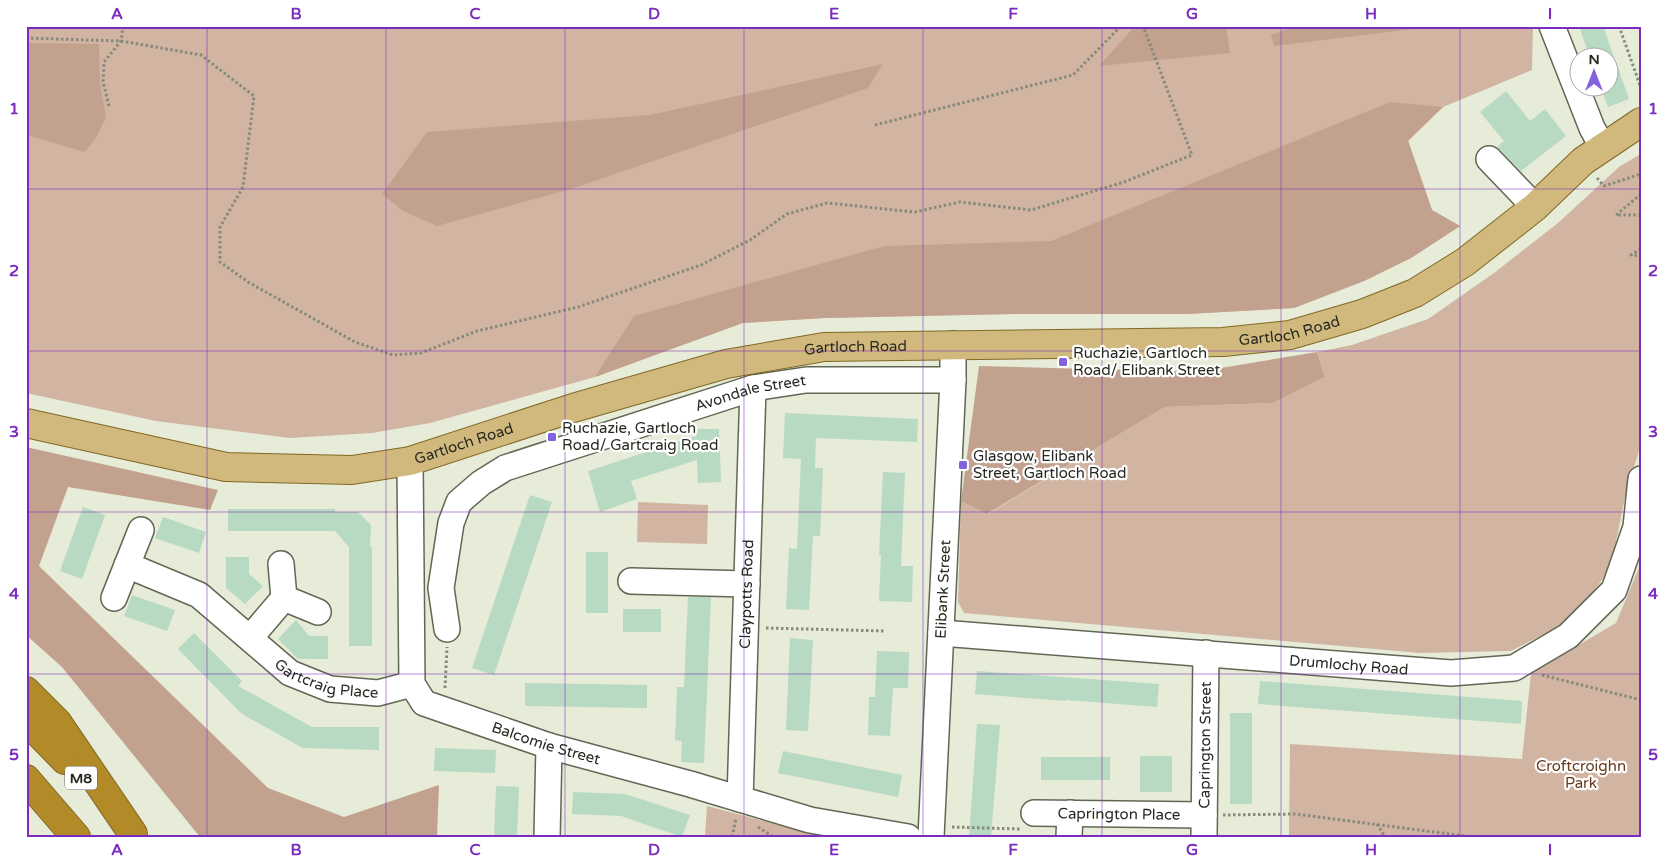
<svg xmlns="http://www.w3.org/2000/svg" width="1667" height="863" font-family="'Varela Round',sans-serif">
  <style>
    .green { fill: #d2b4a3 }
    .forest { fill: #c2a28f }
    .building { fill: #b8d9c2 }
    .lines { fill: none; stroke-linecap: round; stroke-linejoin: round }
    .minor-casing { stroke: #626755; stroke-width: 28 }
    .major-casing { stroke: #816826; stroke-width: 30 }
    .highway-casing { stroke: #816826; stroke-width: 30 }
    .path { stroke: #868a7c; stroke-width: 3; stroke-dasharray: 2.5 2.5; stroke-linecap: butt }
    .minor { stroke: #fff; stroke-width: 25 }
    .major { stroke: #d1b97e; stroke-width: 28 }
    .highway { stroke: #b28b28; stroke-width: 28 }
    .grid { fill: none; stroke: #7b2cbf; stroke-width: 1; stroke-opacity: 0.55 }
    .poi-dot { fill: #8462dd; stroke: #fff; stroke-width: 2 }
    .labels { text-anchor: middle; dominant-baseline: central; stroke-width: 4.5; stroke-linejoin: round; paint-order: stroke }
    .shield { fill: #fff; stroke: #676864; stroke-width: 1 }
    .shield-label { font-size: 14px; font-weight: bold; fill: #262821 }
    .street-label { font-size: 15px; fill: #262821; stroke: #fff }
    .poi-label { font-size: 15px; fill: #262821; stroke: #fff; text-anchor: start }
    .park-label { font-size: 15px; fill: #65381b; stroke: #fff }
    .neatline { fill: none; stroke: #7b2cbf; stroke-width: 2 }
    .grid-label { font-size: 16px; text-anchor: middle; font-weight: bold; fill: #7b2cbf }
  </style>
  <rect width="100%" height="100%" fill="#e6ecd7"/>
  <g class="green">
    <path d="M26 26H1533L1532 70 1443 107 1408 140 1432 210 1460 226 1411 258 1364 281 1294 308 1187 314H1013L824 318 742 323 595 377 430 423 372 433 290 438 156 421 26 393Z"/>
    <path d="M1641 154V444L1625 497 1611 567 1575 618 1511 651 1420 653 964 613 958 602 961 501 988 514 1165 407 1273 403 1325 377 1317 352 1352 345 1428 319 1494 273 1558 223 1620 166Z"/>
    <path d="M638 502 708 505 707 544 637 542Z"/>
    <path d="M1641 563V837H1289L1290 744 1522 759 1531 673 1616 623Z"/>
    <path d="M707 806 791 828 862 837H705Z"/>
  </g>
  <g class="forest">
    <path d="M1135 26H1226L1230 53 1099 66Z"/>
    <path d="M1297 26H1413V29L1274 46 1271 35Z"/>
    <path d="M26 43 99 44 100 83 106 117 97 136 85 152 26 135Z"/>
    <path d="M883 64 868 88 574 188 437 226 403 211 382 194 427 132 650 115Z"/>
    <path d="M1390 102 1443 107 1408 141 1432 210 1460 226 1411 258 1364 281 1294 308 1187 314H1013L824 318 743 323 595 377 634 316 884 246 1051 241Z"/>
    <path d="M1317 352 1325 377 1273 403 1165 407 987 514 961 501 979 366 1197 372Z"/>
    <path d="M26 447 218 490 210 510 68 487 39 566 268 788 344 817 439 785 437 837H200L62 667 26 635Z"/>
  </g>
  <g class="building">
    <path d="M1579 26H1603L1629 99 1608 107 1601 88H1610V58H1590Z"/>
    <path d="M1506 91 1530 121 1545 109 1566 136 1521 171 1497 147 1504 141 1480 112Z"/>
    <path d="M785 413 918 419 917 442 816 438 815 468H823L820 536H813L809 610 786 609 789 548 797 549 801 459 783 458Z"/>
    <path d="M696 429H719L721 482 698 483 697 460 631 481 637 499 600 512 588 471 696 436Z"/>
    <path d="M883 472 905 473 901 566H913L912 602 879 601 881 555H879Z"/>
    <path d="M530 495 552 502 494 675 472 668Z"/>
    <path d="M83 507 105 515 82 579 60 571Z"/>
    <path d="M228 509H335V512H358L371 525 370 547H372V646H349V547L335 531H228Z"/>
    <path d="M163 517 206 532 199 553 155 538Z"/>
    <rect x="586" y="552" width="22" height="61"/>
    <path d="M226 557H249V574L263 586 245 604 226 588Z"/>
    <path d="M132 595 175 610 167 631 124 616Z"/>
    <path d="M688 597H711L704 763 681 762 682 741 675 740 677 687H684Z"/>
    <rect x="623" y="609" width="38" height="23"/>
    <path d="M296 620 309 636H328V659H298L278 639Z"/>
    <path d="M194 633 242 681 238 686 312 727H379V750L303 748 242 714 178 649Z"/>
    <path d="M790 638 813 640 808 731 786 730Z"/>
    <path d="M877 651 909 652 908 688H893L890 736 868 735 869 697H875Z"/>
    <path d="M977 671 1159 684 1157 707 1066 700V701L975 694Z"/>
    <path d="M1260 681 1522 701 1521 724 1258 704Z"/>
    <path d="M525 683 647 685V708L525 706Z"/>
    <rect x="1230" y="713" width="22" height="91"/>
    <path d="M977 724 1000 725 991 837H969Z"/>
    <path d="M435 748 496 750 495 773 434 771Z"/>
    <path d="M783 751 902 775 898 797 778 773Z"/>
    <rect x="1140" y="756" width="32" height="36"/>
    <rect x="1041" y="757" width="69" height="23"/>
    <path d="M496 786 519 787 517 837H494Z"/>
    <path d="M573 792 625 794 690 815 682 837 621 816 572 814Z"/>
  </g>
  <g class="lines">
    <defs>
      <g id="minor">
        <path d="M1552 26 1592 128 1603 148"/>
        <path d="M1489 159 1535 207"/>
        <path id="s1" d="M410 461 412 684 424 703 549 746 690 784 810 820 908 837"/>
        <path d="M281 564 284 598 318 612"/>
        <path id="s2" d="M127 565 199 595 290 673 330 689 378 693 412 684"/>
        <path d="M631 581 747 584"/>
        <path d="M114 598 141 530"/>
        <path id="s3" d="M447 629 441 588 451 523 459 502 481 483 505 468 753 388 806 380H953"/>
        <path id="s4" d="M941 633 1451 673 1514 668 1568 636 1614 590 1636 527 1641 479"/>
        <path d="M250 638 284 598"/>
        <path id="s5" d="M740 799 753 388"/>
        <path id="s6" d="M1034 813 1204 815"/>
        <path d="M547 837 549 746"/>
        <path id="s7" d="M931 837 953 380V344"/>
        <path d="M1069 837 1070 813"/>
        <path id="s8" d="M1204 837 1206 653"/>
      </g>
      <g id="major">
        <path id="s9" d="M26 423 226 467 352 470 410 461 573 408 726 364 824 347 1223 342 1290 335 1362 314 1415 293 1465 262 1535 207 1583 161 1641 122"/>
      </g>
      <g id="highway">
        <path d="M26 691 57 722 133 834"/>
        <path d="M26 720 65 760"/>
        <path d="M26 779 76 837"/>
      </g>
    </defs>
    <use href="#minor" class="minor-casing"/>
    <use href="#major" class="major-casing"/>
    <use href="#highway" class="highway-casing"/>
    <g class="path">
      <path d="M1619 26 1641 88"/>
      <path d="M26 38 121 41 201 55 254 96 243 187 220 227V262L248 282 355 342 393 355 421 353 477 331 578 307 701 265 750 240 787 214 827 203 915 212 960 202 1031 210 1124 182 1192 155 1143 26"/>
      <path d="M109 106 103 82 104 62 121 41 123 26"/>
      <path d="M875 125 1073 75 1121 26"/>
      <path d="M1597 178 1604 186 1641 174"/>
      <path d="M1641 194 1616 215H1641"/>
      <path d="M1641 249 1631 255 1641 256"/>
      <path d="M766 628 885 631"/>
      <path d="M1542 675 1641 700"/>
      <path d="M445 688 447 647"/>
      <path d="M1223 815 1295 814 1473 837"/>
      <path d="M1377 824 1385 837"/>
      <path d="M758 827 773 837"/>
      <path d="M952 827 1020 829"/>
      <path d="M732 837 736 819"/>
    </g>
    <use href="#minor" class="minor"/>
    <use href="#major" class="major"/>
    <use href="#highway" class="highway"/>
  </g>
  <path class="grid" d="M207 26V837M386 26V837M565 26V837M744 26V837M923 26V837M1102 26V837M1281 26V837M1460 26V837M26 189H1641M26 351H1641M26 512H1641M26 674H1641"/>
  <g class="poi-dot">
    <rect x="1058" y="357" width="10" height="10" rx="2.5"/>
    <rect x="547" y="432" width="10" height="10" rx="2.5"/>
    <rect x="958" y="460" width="10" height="10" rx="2.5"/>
  </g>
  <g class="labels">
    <rect class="shield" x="65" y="766.5" width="32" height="23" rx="4"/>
    <g class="shield-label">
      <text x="81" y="778">M8</text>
    </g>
    <g class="street-label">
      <text stroke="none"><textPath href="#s9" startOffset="1286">Gartloch Road</textPath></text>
      <text stroke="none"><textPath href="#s9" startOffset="851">Gartloch Road</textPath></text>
      <text stroke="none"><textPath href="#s3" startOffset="444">Avondale Street</textPath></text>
      <text stroke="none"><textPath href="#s9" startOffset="446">Gartloch Road</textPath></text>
      <text stroke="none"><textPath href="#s7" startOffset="248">Elibank Street</textPath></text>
      <text stroke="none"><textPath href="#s5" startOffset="205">Claypotts Road</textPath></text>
      <text stroke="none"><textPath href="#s4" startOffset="409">Drumlochy Road</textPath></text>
      <text stroke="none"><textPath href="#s2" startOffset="235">Gartcraig Place</textPath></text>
      <text stroke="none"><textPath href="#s1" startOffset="374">Balcomie Street</textPath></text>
      <text stroke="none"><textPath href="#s8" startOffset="92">Caprington Street</textPath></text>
      <text stroke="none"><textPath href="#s6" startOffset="85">Caprington Place</textPath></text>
    </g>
    <g class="poi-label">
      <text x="1073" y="353">Ruchazie, Gartloch<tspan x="1073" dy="17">Road/ Elibank Street</tspan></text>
      <text x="562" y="428">Ruchazie, Gartloch<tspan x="562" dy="17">Road/ Gartcraig Road</tspan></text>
      <text x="973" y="456">Glasgow, Elibank<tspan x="973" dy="17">Street, Gartloch Road</tspan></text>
    </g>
    <g class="park-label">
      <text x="1581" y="766">Croftcroighn<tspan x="1581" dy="17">Park</tspan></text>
    </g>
  </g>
  <rect width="1667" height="863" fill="none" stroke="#ffffff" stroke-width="55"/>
  <g transform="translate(1594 72)"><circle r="24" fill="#ffffff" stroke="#a8a9a6"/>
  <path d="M0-4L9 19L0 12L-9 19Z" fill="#8462dd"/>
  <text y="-8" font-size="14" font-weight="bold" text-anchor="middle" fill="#262821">N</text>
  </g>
  <rect x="28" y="28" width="1612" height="808" class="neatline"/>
  <g class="grid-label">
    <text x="117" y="19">A</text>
    <text x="296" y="19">B</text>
    <text x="475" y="19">C</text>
    <text x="654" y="19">D</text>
    <text x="834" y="19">E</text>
    <text x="1013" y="19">F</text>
    <text x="1192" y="19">G</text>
    <text x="1371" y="19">H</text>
    <text x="1550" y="19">I</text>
    <text x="14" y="114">1</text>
    <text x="1653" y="114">1</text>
    <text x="14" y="276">2</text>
    <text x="1653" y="276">2</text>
    <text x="14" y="437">3</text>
    <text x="1653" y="437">3</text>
    <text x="14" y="599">4</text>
    <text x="1653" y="599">4</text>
    <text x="14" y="760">5</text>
    <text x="1653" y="760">5</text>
    <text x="117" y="855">A</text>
    <text x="296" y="855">B</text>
    <text x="475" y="855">C</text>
    <text x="654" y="855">D</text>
    <text x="834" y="855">E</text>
    <text x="1013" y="855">F</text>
    <text x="1192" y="855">G</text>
    <text x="1371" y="855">H</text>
    <text x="1550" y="855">I</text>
  </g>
</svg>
